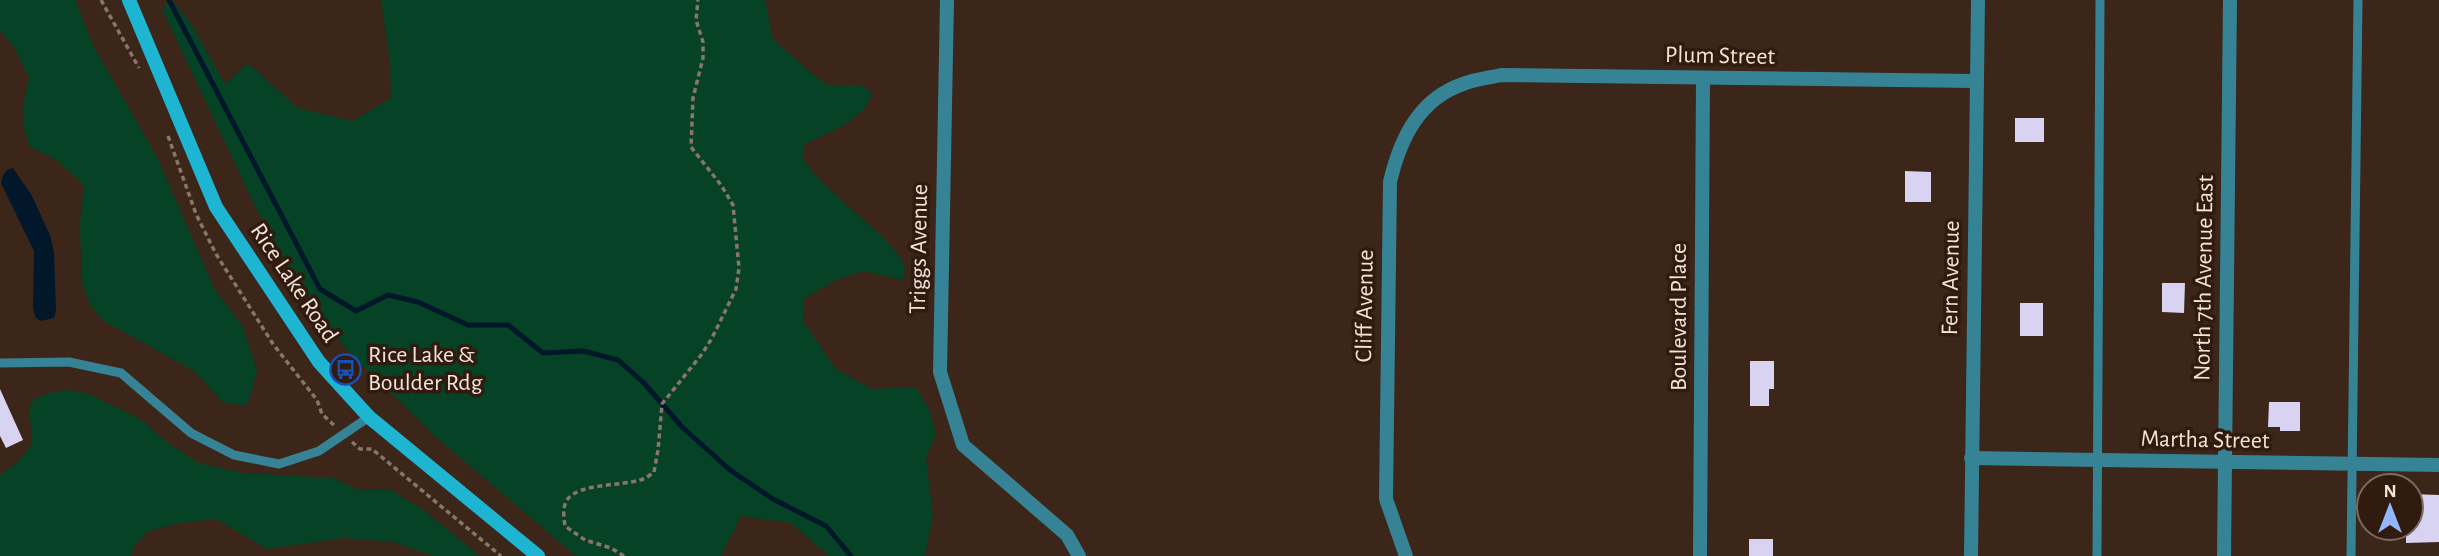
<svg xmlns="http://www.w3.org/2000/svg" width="2439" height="556" font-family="'Alegreya Sans',sans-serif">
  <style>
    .green { fill: #054226 }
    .water { fill: #02172a }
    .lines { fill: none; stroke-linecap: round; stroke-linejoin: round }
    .stream { stroke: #02172a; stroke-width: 5 }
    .building { fill: #d7d3f0 }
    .path { stroke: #89756b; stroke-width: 3.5; stroke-dasharray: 5 3.5; stroke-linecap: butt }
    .lane { stroke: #358395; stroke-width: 9 }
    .street { stroke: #358395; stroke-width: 14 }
    .secondary { stroke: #1db5d1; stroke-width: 14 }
    .labels { text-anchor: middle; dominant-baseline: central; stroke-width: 7; stroke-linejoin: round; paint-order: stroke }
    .street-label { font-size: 24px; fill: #f2e3db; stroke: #311b0f }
    .poi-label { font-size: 24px; fill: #f2e3db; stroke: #311b0f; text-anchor: start }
  </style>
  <rect width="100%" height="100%" fill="#3c2519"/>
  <g class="green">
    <path d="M0 0H75L94 47 157 157 215 290 243 327 257 371 247 406 223 402 194 371 102 320 91 306 82 284 80 225 84 185 57 160 30 147 23 126 24 100 29 78 15 49 0 30Z"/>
    <path d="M172 0 192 25 225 84 248 63 298 108 353 121 391 98 390 62 381 0H765L773 40C787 50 818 82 830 85 848 90 852 78 872 92 867 120 828 132 805 144 805 145 803 154 803 155 806 178 886 232 901 259 906 266 905 273 903 280L863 271 836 280 804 299 803 321 836 369 872 389 916 387 929 409 936 433 926 458 933 515 925 556H829L791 523 741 516 721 556H576L438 439 345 348 279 257 162 9Z"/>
    <path d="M66 390 89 394 140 419 168 443 199 463 243 473 333 478 358 490 389 489 422 509 480 556H432L394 542 344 538 267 549 216 519 180 523 149 531 133 548 132 556H0V475L21 459 32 443C31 404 18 398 66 390Z"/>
  </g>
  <path class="water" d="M13 168 31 194 50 235 54 252 56 311 54 318 40 321 36 318 33 309 34 251 1 183C3 175 4 170 13 168Z"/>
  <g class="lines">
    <path class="stream" d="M169 0 320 289 356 311 388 295 418 302 468 325H508L543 353 583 351 618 360 644 383 682 427 730 470 773 499 826 526 851 556"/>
  </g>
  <g class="building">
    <rect x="2015" y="118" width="29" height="24"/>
    <path d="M1905 171 1931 172V202H1905Z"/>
    <path d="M2162 283H2185L2184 313 2162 312Z"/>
    <rect x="2020" y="303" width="23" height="33"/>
    <path d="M1750 361H1774V389H1769V406H1750Z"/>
    <path d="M0 389 23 440 6 448 0 436Z"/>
    <path d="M2269 402H2300V431H2280V427H2268Z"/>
    <path d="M2411 494 2439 495V542L2406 543V528H2411Z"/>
    <rect x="1749" y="539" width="24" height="17"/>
  </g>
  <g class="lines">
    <g class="path">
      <path d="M101 0 139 68"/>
      <path d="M168 136 196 214 216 254 273 344 317 400 322 414 336 427"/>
      <path d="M352 442 360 449H372L501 556"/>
      <path d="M624 556 611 548 585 540 565 526C564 518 562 508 567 500 578 483 622 486 640 480 645 479 650 475 654 472L658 450 662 404 702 354 712 338 736 289 739 268 733 205 721 185 691 147 693 98 703 58V42L696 20 698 0"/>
    </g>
    <g class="lane">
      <path d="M0 363 69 362 121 373 191 433 234 455 279 464 319 451 369 417"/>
      <path d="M2097 556 2100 0"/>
      <path d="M2351 556 2358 0"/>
    </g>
    <g class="street">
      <path d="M947 0 940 372 963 445 1067 535 1079 556"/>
      <path d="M1971 458 2439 465"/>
      <path d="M1406 556 1386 499 1390 182C1400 139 1419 99 1463 84 1475 79 1489 78 1501 75L1976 81"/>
      <path d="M1700 556 1703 79"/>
      <path d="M1971 556 1978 0"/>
      <path d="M2224 556 2230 0"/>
    </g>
    <path class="secondary" d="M129 0 216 207 319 362 369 417 538 556"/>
  </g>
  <defs>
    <symbol id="bus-ring" viewBox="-11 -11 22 22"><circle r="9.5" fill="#311b0f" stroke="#1a4fb4" stroke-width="1.5"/><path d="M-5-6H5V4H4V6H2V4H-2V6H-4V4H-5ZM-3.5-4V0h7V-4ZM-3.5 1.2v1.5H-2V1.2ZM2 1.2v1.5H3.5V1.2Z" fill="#1a4fb4"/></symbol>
  </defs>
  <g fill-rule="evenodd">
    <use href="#bus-ring" x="328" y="352" width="35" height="35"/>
  </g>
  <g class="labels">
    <g class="street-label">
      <text transform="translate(1720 56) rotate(1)">Plum Street</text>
      <text transform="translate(919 249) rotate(-89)">Triggs Avenue</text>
      <text transform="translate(1951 278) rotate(-89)">Fern Avenue</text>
      <text transform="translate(2204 278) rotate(-89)">North 7th Avenue East</text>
      <text transform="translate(294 283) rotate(56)">Rice Lake Road</text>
      <text transform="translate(1365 306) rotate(-89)">Cliff Avenue</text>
      <text transform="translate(1679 317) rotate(-90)">Boulevard Place</text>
      <text transform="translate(2205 440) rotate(1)">Martha Street</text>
    </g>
    <g class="poi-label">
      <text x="368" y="355">Rice Lake &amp;<tspan x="368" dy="28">Boulder Rdg</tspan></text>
    </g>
  </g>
  <g transform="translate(2390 507)"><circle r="33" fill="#311b0f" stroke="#7e6b61" stroke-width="2"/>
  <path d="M0-5L12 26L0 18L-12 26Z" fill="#92b7fd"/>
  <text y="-10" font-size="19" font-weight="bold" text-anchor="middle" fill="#f2e3db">N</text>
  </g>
</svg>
